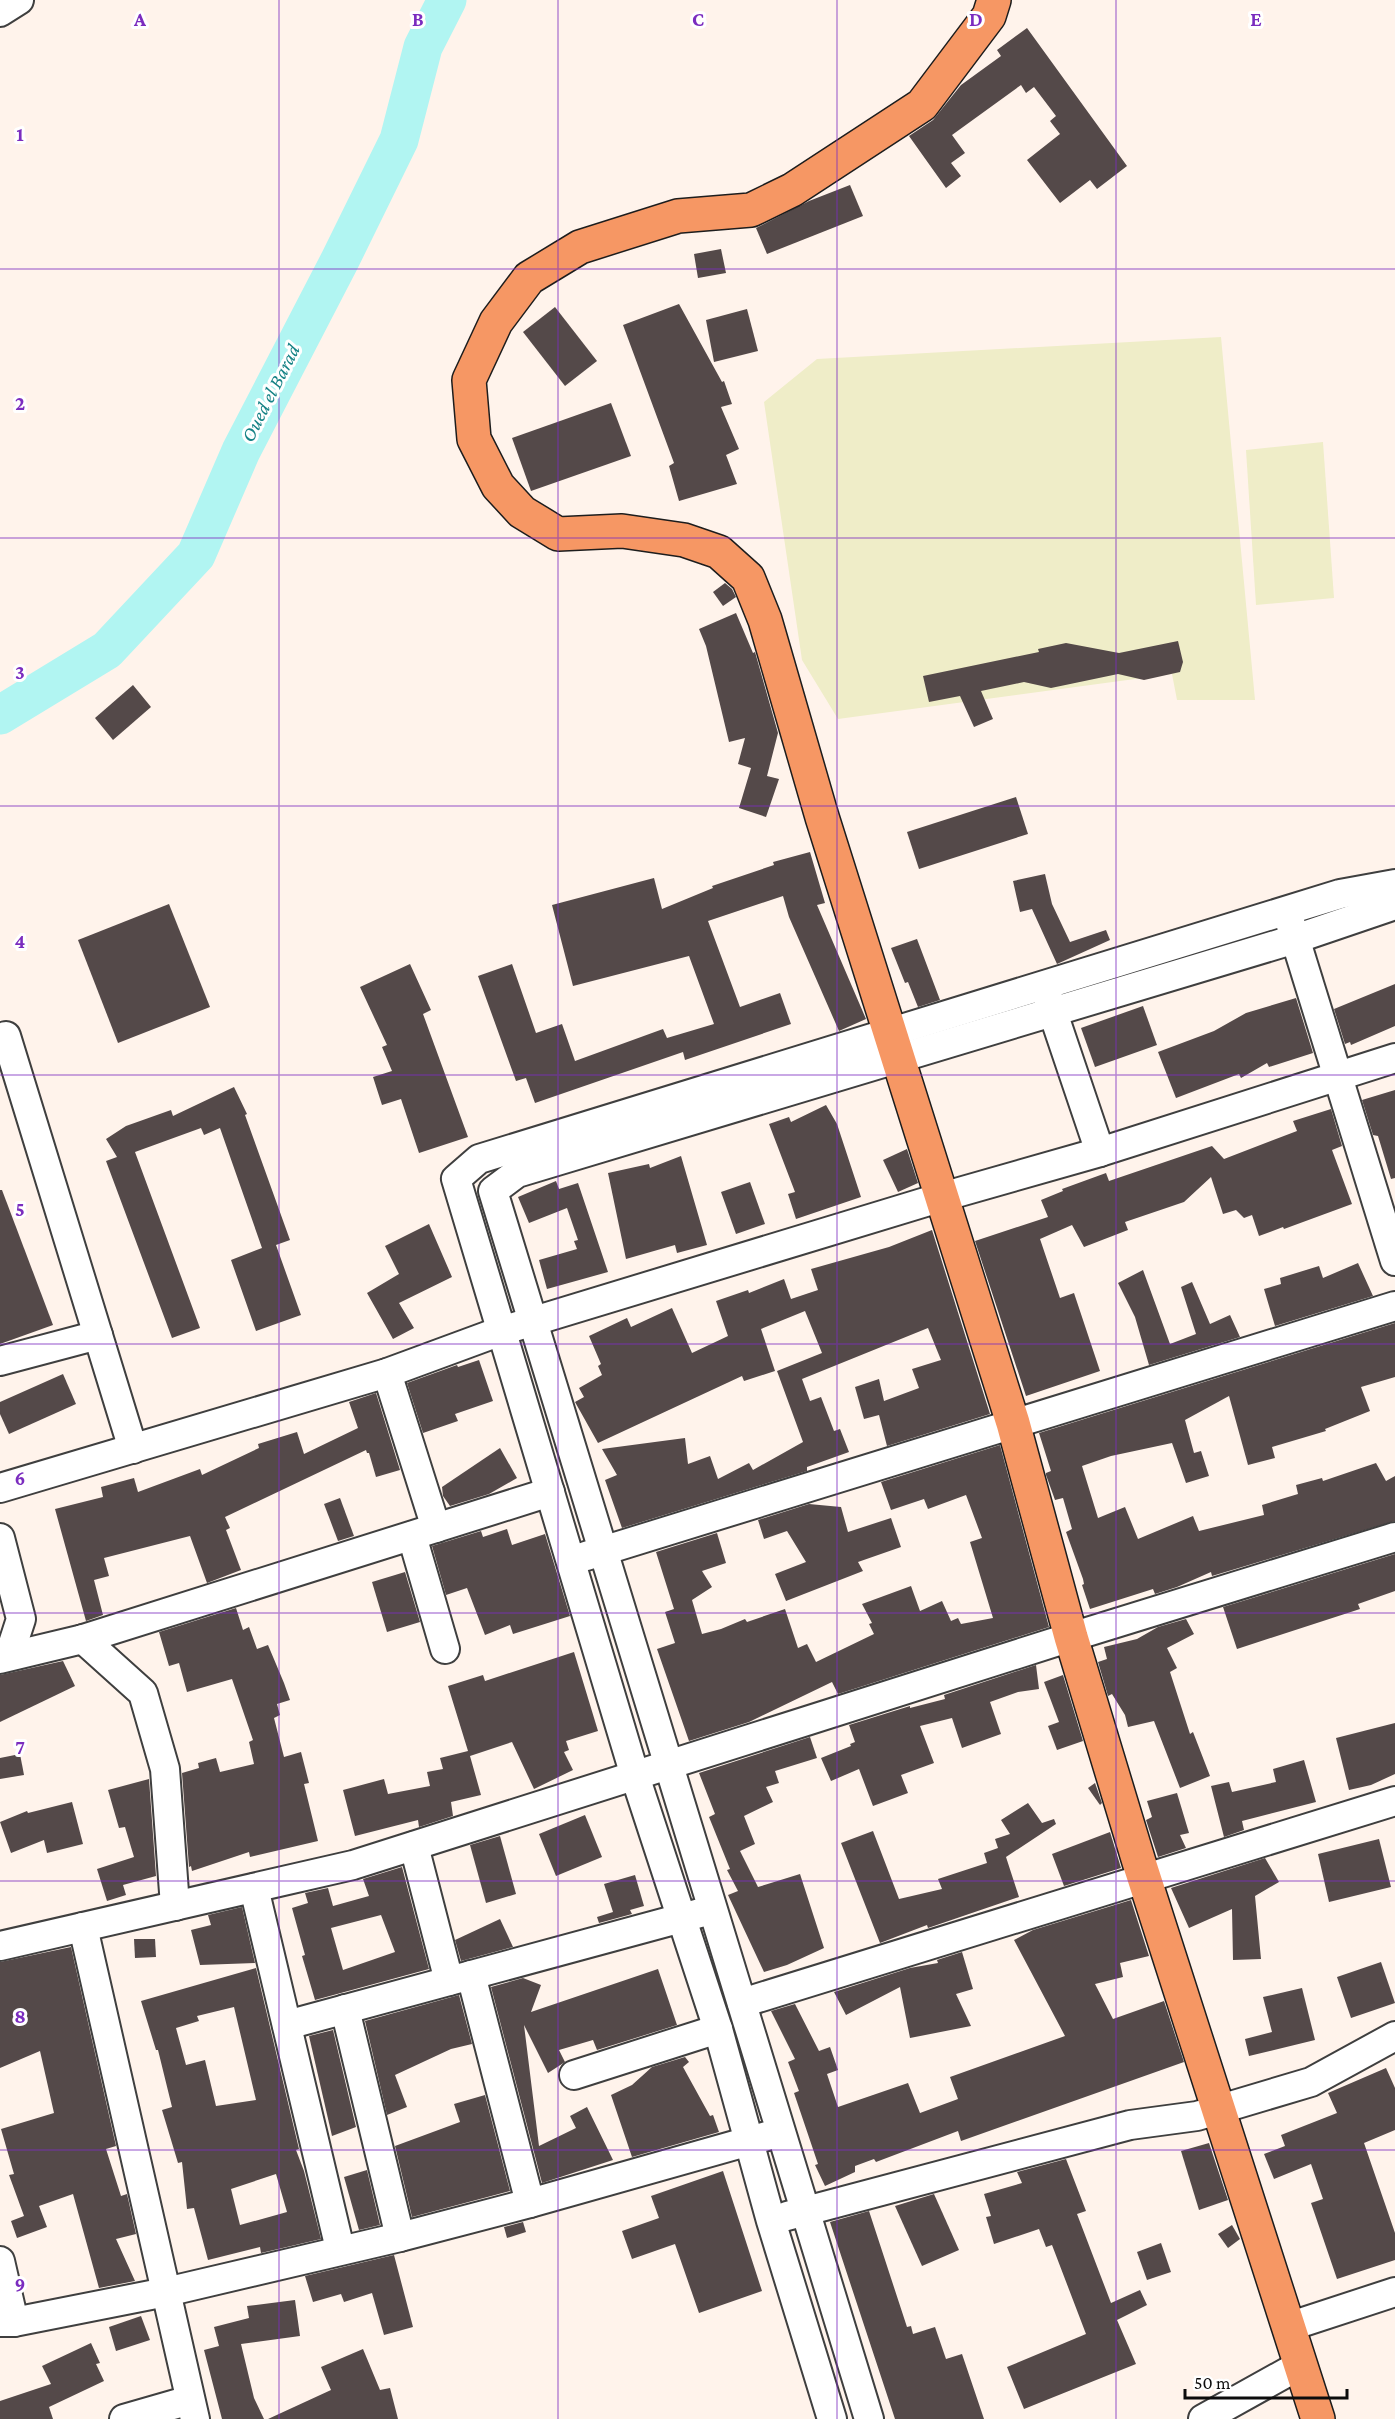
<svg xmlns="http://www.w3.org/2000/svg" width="1395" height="2419" font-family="'Crimson Pro',serif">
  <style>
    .pitch { fill: #efedc8 }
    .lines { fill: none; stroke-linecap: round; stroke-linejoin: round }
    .river { stroke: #b1f5f2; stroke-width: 39 }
    .building { fill: #544949; fill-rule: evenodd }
    .minor-casing { stroke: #3f3f3f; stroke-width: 32 }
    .major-casing { stroke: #1d1d1d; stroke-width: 36 }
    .minor { stroke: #fff; stroke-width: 28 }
    .major { stroke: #f69764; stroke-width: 33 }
    .grid { fill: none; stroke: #7b2cbf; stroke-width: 1.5; stroke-opacity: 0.55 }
    .labels { text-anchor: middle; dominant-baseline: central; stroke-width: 6; stroke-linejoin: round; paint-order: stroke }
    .water-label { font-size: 20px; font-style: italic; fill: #178386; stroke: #fff }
    .grid-label { font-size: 20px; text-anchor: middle; font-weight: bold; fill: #7b2cbf; stroke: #fff; stroke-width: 6; stroke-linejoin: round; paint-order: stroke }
  </style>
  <rect width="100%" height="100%" fill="#fff3eb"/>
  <g class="pitch">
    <path d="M1221 337 1255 700H1177L1172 674 838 719 802 660 764 402 817 359Z"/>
    <path d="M1323 442 1334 598 1256 605 1246 450Z"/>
  </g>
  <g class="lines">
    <path class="river" d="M0 715 107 650 196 555 241 451 340 260 399 140 423 47 447 0"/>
  </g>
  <g class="building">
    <path d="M1027 28 1127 166 1097 189 1090 180 1060 203 1027 160 1060 134 1050 121 1056 116 1034 87 1026 93 1021 85 952 135 965 153 951 163 961 176 946 188 909 136 933 120 961 85 1001 56 997 50Z"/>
    <path d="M850 185 863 216 767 254 756 228 809 201Z"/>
    <path d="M721 249 726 273 698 278 694 254Z"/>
    <path d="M679 304 722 382 724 381 732 404 721 407 739 449 726 455 737 484 679 501 669 466 674 463 623 325Z"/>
    <path d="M555 307 597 361 565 386 523 332Z"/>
    <path d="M747 309 758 351 714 362 706 320Z"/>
    <path d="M611 403 631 456 531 491 512 438Z"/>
    <path d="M725 583 732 589 736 597 723 606 713 592Z"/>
    <path d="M736 613 753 653 755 652 778 733 767 776 779 779 766 817 739 808 751 768 738 764 745 738 729 742 706 646 699 629Z"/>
    <path d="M1178 641 1183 662 1180 672 1144 680 1118 674 1051 688 1024 682 981 691 993 719 974 727 960 696 929 702 923 676 1039 652 1038 649 1066 643 1119 653Z"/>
    <path d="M133 685 151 707 113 740 95 718Z"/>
    <path d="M1016 797 1028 834 919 869 907 832Z"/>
    <path d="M810 852 825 903 817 905 866 1019 839 1031 789 917 783 896 708 921 740 1007 780 993 791 1024 685 1060 683 1052 535 1103 526 1078 516 1081 478 976 512 964 536 1033 562 1024 575 1061 663 1029 667 1038 714 1024 689 956 573 986 552 905 654 878 662 909 713 888 712 886 774 865 773 862Z"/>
    <path d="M1045 874 1052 904 1070 942 1106 930 1110 940 1057 964 1032 909 1020 912 1013 881Z"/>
    <path d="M169 904 210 1007 118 1043 78 940Z"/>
    <path d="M917 939 940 1000 918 1007 908 982 905 983 891 948Z"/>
    <path d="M410 964 431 1010 423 1014 468 1137 419 1153 401 1099 382 1105 373 1077 392 1071 382 1047 387 1045 360 987Z"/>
    <path d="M1395 984V1026L1351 1045 1350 1042 1345 1044 1334 1009Z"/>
    <path d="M1296 998 1313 1053 1269 1067 1267 1063 1241 1078 1239 1074 1176 1098 1158 1052 1214 1031 1246 1013Z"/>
    <path d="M1143 1006 1157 1045 1095 1067 1081 1028Z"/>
    <path d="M234 1087 247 1114 245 1115 290 1240 276 1245 301 1315 256 1331 231 1260 262 1248 220 1128 204 1135 201 1128 135 1152 200 1328 172 1338 106 1161 117 1157 106 1139 126 1126 171 1110 173 1116Z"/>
    <path d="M1395 1090V1178L1391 1179 1378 1136 1373 1135 1362 1100Z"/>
    <path d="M826 1105 837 1124 861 1197 796 1219 788 1194 795 1192 769 1124 789 1117 791 1122Z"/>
    <path d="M1331 1109 1342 1146 1332 1150 1352 1204 1284 1229 1283 1227 1259 1236 1252 1215 1244 1218 1236 1210 1223 1214 1211 1177 1184 1202 1125 1222 1128 1230 1084 1247 1072 1225 1040 1239 1060 1298 1074 1293 1100 1371 1026 1396 975 1241 1048 1217 1041 1200 1063 1191 1062 1189 1106 1173 1109 1181 1212 1146 1224 1159 1297 1131 1293 1121Z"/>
    <path d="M907 1149 918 1183 898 1192 883 1160Z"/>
    <path d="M681 1156 707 1245 677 1253 675 1245 626 1259 608 1173 649 1164 650 1168Z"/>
    <path d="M556 1181 559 1189 578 1183 608 1272 547 1289 539 1260 577 1249 574 1241 578 1240 567 1208 529 1223 518 1197Z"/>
    <path d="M750 1182 765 1224 736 1234 721 1192Z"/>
    <path d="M0 1190H2L53 1325 0 1344Z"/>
    <path d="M429 1224 452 1277 399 1303 414 1328 393 1339 367 1293 399 1274 385 1246Z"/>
    <path d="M932 1230 990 1414 887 1446 879 1415 864 1419 855 1387 879 1379 884 1401 919 1388 912 1369 941 1360 928 1328 802 1379 810 1401 821 1397 834 1431 840 1429 849 1452 807 1467V1471L622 1528 605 1480 617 1475 602 1449 685 1438 688 1464 710 1456 718 1479 749 1463 753 1470 803 1442 777 1371 822 1353 805 1311 761 1329 775 1371 744 1381 742 1376 598 1443 575 1402 584 1397 579 1388 602 1375 598 1366 601 1364 589 1336 627 1318 631 1327 672 1308 692 1353 728 1336 716 1301 748 1290 749 1293 784 1279 791 1299 818 1290 811 1269 889 1247Z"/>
    <path d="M1358 1263 1373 1296 1275 1326 1264 1289 1281 1284 1280 1278 1319 1266 1323 1278Z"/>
    <path d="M1143 1270 1170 1344 1196 1334 1181 1287 1192 1282 1210 1324 1230 1315 1240 1337 1149 1365 1135 1317 1118 1283Z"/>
    <path d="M1395 1323V1377L1361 1387 1370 1411 1325 1429 1326 1431 1272 1447 1275 1458 1248 1465 1229 1396 1185 1420 1194 1453 1201 1451 1209 1476 1186 1483 1172 1443 1111 1456 1082 1466 1098 1518 1125 1507 1138 1539 1193 1516 1199 1531 1264 1515 1262 1505 1298 1494 1296 1485 1322 1478 1323 1481 1376 1463 1386 1481 1395 1476V1521L1212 1576 1211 1572 1177 1587 1155 1594 1153 1589 1090 1609 1082 1585 1084 1584 1083 1579 1066 1532 1072 1529 1063 1498 1055 1500 1046 1475V1473L1051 1471 1039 1433Z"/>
    <path d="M479 1360 493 1401 455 1414 458 1421 423 1433 407 1383 457 1365 458 1367Z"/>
    <path d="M63 1374 76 1404 9 1434 0 1414V1402Z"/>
    <path d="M376 1393 400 1470 376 1477 369 1453H367L366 1450 225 1517 230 1528 226 1530 241 1570 207 1583 190 1536 104 1558 109 1576 94 1580 103 1615 86 1621 55 1509 103 1497 101 1487 134 1478 138 1492 200 1469 202 1475 259 1448 258 1444 297 1432 304 1454 358 1428 349 1402Z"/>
    <path d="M1000 1445 1049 1627 838 1694 832 1682 749 1722 689 1741 657 1649 675 1643 665 1612 674 1609 656 1552 717 1533 726 1563 702 1571 712 1587 692 1600 702 1634 721 1629 745 1619 747 1622 785 1609 798 1648 807 1644 816 1662 874 1634 869 1624 872 1623 862 1604 911 1586 920 1611 942 1601 951 1621 958 1618 961 1624 993 1618 970 1542 982 1538 966 1495 928 1509 924 1499 891 1510 881 1482Z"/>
    <path d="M500 1448 517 1478 489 1494 450 1506 443 1496 442 1487Z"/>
    <path d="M340 1498 354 1536 338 1541 324 1504Z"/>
    <path d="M809 1504 841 1507 848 1532 891 1518 901 1547 858 1562 863 1571 786 1601 775 1574 806 1562 787 1531 764 1539 758 1520Z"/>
    <path d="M507 1529 512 1545 545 1534 570 1616 513 1634 510 1625 485 1635 467 1588 446 1595 432 1546 481 1531 483 1537Z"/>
    <path d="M1395 1554V1591L1358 1604 1360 1609 1237 1649 1223 1607Z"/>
    <path d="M405 1572 420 1622 387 1632 372 1582Z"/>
    <path d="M236 1608 243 1630 249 1627 257 1649 268 1645 284 1683 290 1700 277 1704 280 1715 274 1718 284 1757 301 1752 309 1783 304 1784 318 1841 250 1857 249 1852 192 1871 191 1866 189 1867 182 1773 199 1768 198 1763 216 1758 220 1772 254 1764 249 1742 253 1740 232 1679 187 1692 179 1663 169 1666 159 1632Z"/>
    <path d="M1186 1619 1194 1634 1167 1648 1177 1668 1170 1672 1190 1734 1193 1732 1210 1776 1180 1788 1154 1721 1128 1727 1125 1715 1112 1694 1108 1696 1098 1662 1107 1659 1104 1647 1137 1639 1158 1627Z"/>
    <path d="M574 1652 598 1731 566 1741 569 1750 564 1752 573 1770 534 1789 512 1742 470 1756 481 1795 451 1802 453 1816 419 1827 418 1820 355 1836 343 1790 384 1779 388 1794 430 1786 427 1772 443 1769 440 1758 468 1751 448 1686 483 1675 485 1681Z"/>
    <path d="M63 1661 75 1686 0 1722V1675Z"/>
    <path d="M1036 1665 1039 1689 1018 1692 990 1702 1001 1734 962 1748 952 1718 920 1726 934 1763 901 1775 908 1793 873 1806 859 1769 831 1781 821 1758 851 1746 850 1744 855 1742 849 1725 910 1706V1708L945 1699 944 1695Z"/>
    <path d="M1063 1675 1083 1741 1057 1750 1048 1726 1059 1722 1044 1682Z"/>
    <path d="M1395 1723V1774L1371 1785 1349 1790 1336 1738Z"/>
    <path d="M810 1737 817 1758 775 1771 779 1783 766 1787 773 1802 744 1816 755 1844 740 1851 758 1887 800 1874 824 1948 787 1965 764 1972 728 1895 738 1891 727 1870 730 1869 709 1817 715 1814 699 1773Z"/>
    <path d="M20 1754 24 1775 0 1779V1758Z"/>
    <path d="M1304 1760 1316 1802 1242 1821 1244 1830 1224 1837 1211 1786 1229 1782 1232 1792 1276 1782 1273 1769Z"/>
    <path d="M149 1779 156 1876 123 1885 126 1895 107 1901 97 1869 134 1857 125 1827 119 1828 108 1790Z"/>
    <path d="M1095 1783 1102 1803 1100 1805 1088 1788Z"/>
    <path d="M1177 1793 1189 1833 1180 1835 1186 1848 1158 1857 1146 1820 1152 1817 1147 1801Z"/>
    <path d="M72 1802 83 1844 47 1853 44 1840 11 1853 0 1822 27 1811 28 1813Z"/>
    <path d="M1028 1803 1042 1823 1054 1819 1056 1824 1006 1857 1019 1897 928 1928 927 1925 880 1943 841 1843 873 1831 899 1899 942 1889 938 1879 987 1863 984 1853 998 1848 995 1839 1010 1834 1001 1820Z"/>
    <path d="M585 1815 602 1857 556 1876 539 1834Z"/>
    <path d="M1110 1832 1121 1868 1064 1886 1052 1854Z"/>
    <path d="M500 1836 516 1894 486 1903 470 1845Z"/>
    <path d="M1379 1839 1391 1887 1329 1902 1318 1854Z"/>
    <path d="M1265 1858 1279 1882 1255 1896 1261 1959 1233 1960 1232 1909 1189 1928 1171 1888Z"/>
    <path d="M402 1867 429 1969 315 2000 302 1956 305 1955 292 1908 308 1903 305 1893 328 1888 333 1906 369 1896 363 1879ZM381 1915 395 1952 343 1970 331 1928Z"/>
    <path d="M635 1875 644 1906 630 1910 632 1914 599 1923 597 1917 613 1912 604 1884Z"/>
    <path d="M1131 1900 1149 1956 1120 1963 1123 1977 1095 1984 1113 2019 1164 2001 1184 2062 961 2141 958 2131 876 2162 874 2159 855 2166V2172L825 2186 815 2165 818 2164 794 2093 799 2091 788 2062 795 2059 771 2011 795 2004 819 2051 830 2047 838 2070 827 2074 838 2107 908 2083 920 2113 958 2099 950 2077 1065 2036 1014 1940 1033 1930Z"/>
    <path d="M242 1907 255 1963 200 1965 191 1930 211 1925 208 1915Z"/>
    <path d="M500 1919 513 1947 461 1961 455 1940Z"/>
    <path d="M134 1939H155L156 1957 135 1958Z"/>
    <path d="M71 1947 116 2146 106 2149 121 2196 127 2194 136 2234 116 2239 135 2281 99 2288 73 2194 39 2206 47 2227 17 2238 11 2221 24 2216 9 2175 14 2174 1 2129 54 2113 40 2051 0 2068V1962Z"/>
    <path d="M962 1952 973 1989 956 1994 971 2026 910 2038 900 1987 846 2015 834 1992 910 1968 938 1963 937 1960Z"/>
    <path d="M1381 1962 1395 2003 1351 2018 1337 1977Z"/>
    <path d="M256 1968 299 2149 296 2150 304 2171 321 2239 261 2253 260 2247 208 2260 194 2208 187 2209 182 2162 178 2163 162 2110 172 2107 158 2050H156L141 2001ZM234 2007 256 2100 216 2106 205 2060 186 2065 176 2028 199 2021 197 2016ZM276 2174 287 2212 240 2225 231 2189Z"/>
    <path d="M658 1969 677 2025 597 2050 593 2040 559 2050 565 2062 548 2073 524 2025 539 2146 576 2128 570 2116 587 2107 613 2160 542 2183 491 1987 523 1978 541 1985 531 2012Z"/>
    <path d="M1302 1988 1315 2040 1249 2056 1245 2039 1272 2032 1263 1997Z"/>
    <path d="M459 1995 472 2044 451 2049 395 2075 407 2107 387 2115 365 2021Z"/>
    <path d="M333 2030 356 2127 332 2136 309 2036Z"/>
    <path d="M685 2057 689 2062 683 2067 710 2116 713 2115 719 2132 632 2157 611 2095 632 2085 652 2067Z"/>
    <path d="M1386 2068 1395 2088V2130L1364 2143 1395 2233V2260L1337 2279 1311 2203 1323 2199 1311 2164 1274 2179 1264 2154 1285 2146 1281 2135 1337 2113 1328 2093Z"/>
    <path d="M485 2095 510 2191 412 2217 395 2146 460 2122 454 2104Z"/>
    <path d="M1209 2143 1228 2200 1199 2210 1181 2151Z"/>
    <path d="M1066 2159 1086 2211 1077 2214 1111 2303 1140 2290 1147 2305 1117 2320 1136 2364 1024 2409 1007 2367 1086 2334 1052 2245 1046 2247 1039 2229 994 2244 986 2217 991 2216 984 2194 1022 2183 1017 2172Z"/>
    <path d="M367 2170 380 2225 359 2230 344 2177Z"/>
    <path d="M723 2171 762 2291 699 2313 675 2244 632 2259 622 2231 659 2218 651 2196Z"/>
    <path d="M934 2194 959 2250 922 2266 895 2206Z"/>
    <path d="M869 2211 907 2327 911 2326 913 2334 935 2327 946 2359 962 2354 984 2419H895L830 2222Z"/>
    <path d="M523 2222 526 2232 507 2238 504 2227Z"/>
    <path d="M1232 2225 1240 2239 1228 2248 1218 2234Z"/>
    <path d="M1161 2243 1171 2272 1147 2280 1137 2252Z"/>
    <path d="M394 2255 413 2327 384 2335 372 2293 344 2302 341 2294 313 2302 305 2276Z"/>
    <path d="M295 2300 300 2336 241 2344 254 2398 264 2419H222L204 2350 219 2346 214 2327 249 2318 247 2306Z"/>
    <path d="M141 2316 150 2340 116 2351 109 2327Z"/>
    <path d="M91 2343 100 2363 96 2364 104 2381 49 2407 53 2419H0V2401L51 2384 42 2366Z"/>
    <path d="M363 2349 380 2390 390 2388 398 2419H268L331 2390 321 2367Z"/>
  </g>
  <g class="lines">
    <defs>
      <g id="minor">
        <path d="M0 12 19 0"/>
        <path d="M1290 922 1395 1261"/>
        <path d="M1047 995 1100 1152"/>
        <path d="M6 1036 133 1449"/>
        <path d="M0 1361 98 1335"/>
        <path d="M387 1373 436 1528"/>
        <path d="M0 1488 387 1373 501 1331 942 1197 1100 1152 1395 1058"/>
        <path d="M412 1536 445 1649"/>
        <path d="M0 1538 21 1619 9 1656"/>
        <path d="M586 1556 1395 1306"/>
        <path d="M83 1639 143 1693 165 1769 175 1906"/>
        <path d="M0 1659 83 1639 550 1492"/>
        <path d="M414 1846 449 1981"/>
        <path d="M254 1888 340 2249"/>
        <path d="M83 1927 195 2419"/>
        <path d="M0 1946 353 1865 1071 1637 1395 1537"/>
        <path d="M471 1975 530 2203"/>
        <path d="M742 2003 1395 1801"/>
        <path d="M345 2009 400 2237"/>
        <path d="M287 2025 700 1913"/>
        <path d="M574 2075 718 2029"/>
        <path d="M787 2216 1130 2125 1197 2116 1311 2082 1395 2036"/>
        <path d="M0 2261 14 2322"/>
        <path d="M0 2322H14L166 2292 400 2237 530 2203 767 2136"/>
        <path d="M1288 2327 1395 2292"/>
        <path d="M124 2419 190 2400"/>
        <path d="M832 2419 771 2221 718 2029 635 1776 456 1179 479 1159 1340 894 1395 884"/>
        <path d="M869 2419 493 1191 517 1173 1295 939 1395 905"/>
        <path d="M1203 2419 1300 2365"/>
      </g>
      <path id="major" d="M994 0 989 16 922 105 792 190 751 210 678 216 580 247 529 278 496 322 469 380 474 439 498 486 522 512 558 534 622 531 684 540 719 552 748 578 765 620 822 817 1013 1423 1071 1637 1139 1862 1318 2419"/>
    </defs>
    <use href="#minor" class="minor-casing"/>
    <use href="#major" class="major-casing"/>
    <use href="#minor" class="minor"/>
    <use href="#major" class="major"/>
  </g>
  <path class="grid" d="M279 0V2419M558 0V2419M837 0V2419M1116 0V2419M0 269H1395M0 538H1395M0 806H1395M0 1075H1395M0 1344H1395M0 1613H1395M0 1881H1395M0 2150H1395"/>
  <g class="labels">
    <g class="water-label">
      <text transform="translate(270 393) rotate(-63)">Oued el Barad</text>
    </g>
  </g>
  <g class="grid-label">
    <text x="140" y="26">A</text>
    <text x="418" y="26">B</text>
    <text x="698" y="26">C</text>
    <text x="976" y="26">D</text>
    <text x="1256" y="26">E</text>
    <text x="20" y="141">1</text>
    <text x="20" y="410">2</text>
    <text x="20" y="679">3</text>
    <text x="20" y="948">4</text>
    <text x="20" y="1216">5</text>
    <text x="20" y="1485">6</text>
    <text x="20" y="1754">7</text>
    <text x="20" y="2023">8</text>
    <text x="20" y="2291">9</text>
  </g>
  <path d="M1185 2389v9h162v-9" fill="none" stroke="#0c0c0c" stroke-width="3"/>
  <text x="1194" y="2389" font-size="18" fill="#0c0c0c" stroke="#ffffff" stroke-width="4.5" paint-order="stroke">50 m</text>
</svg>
